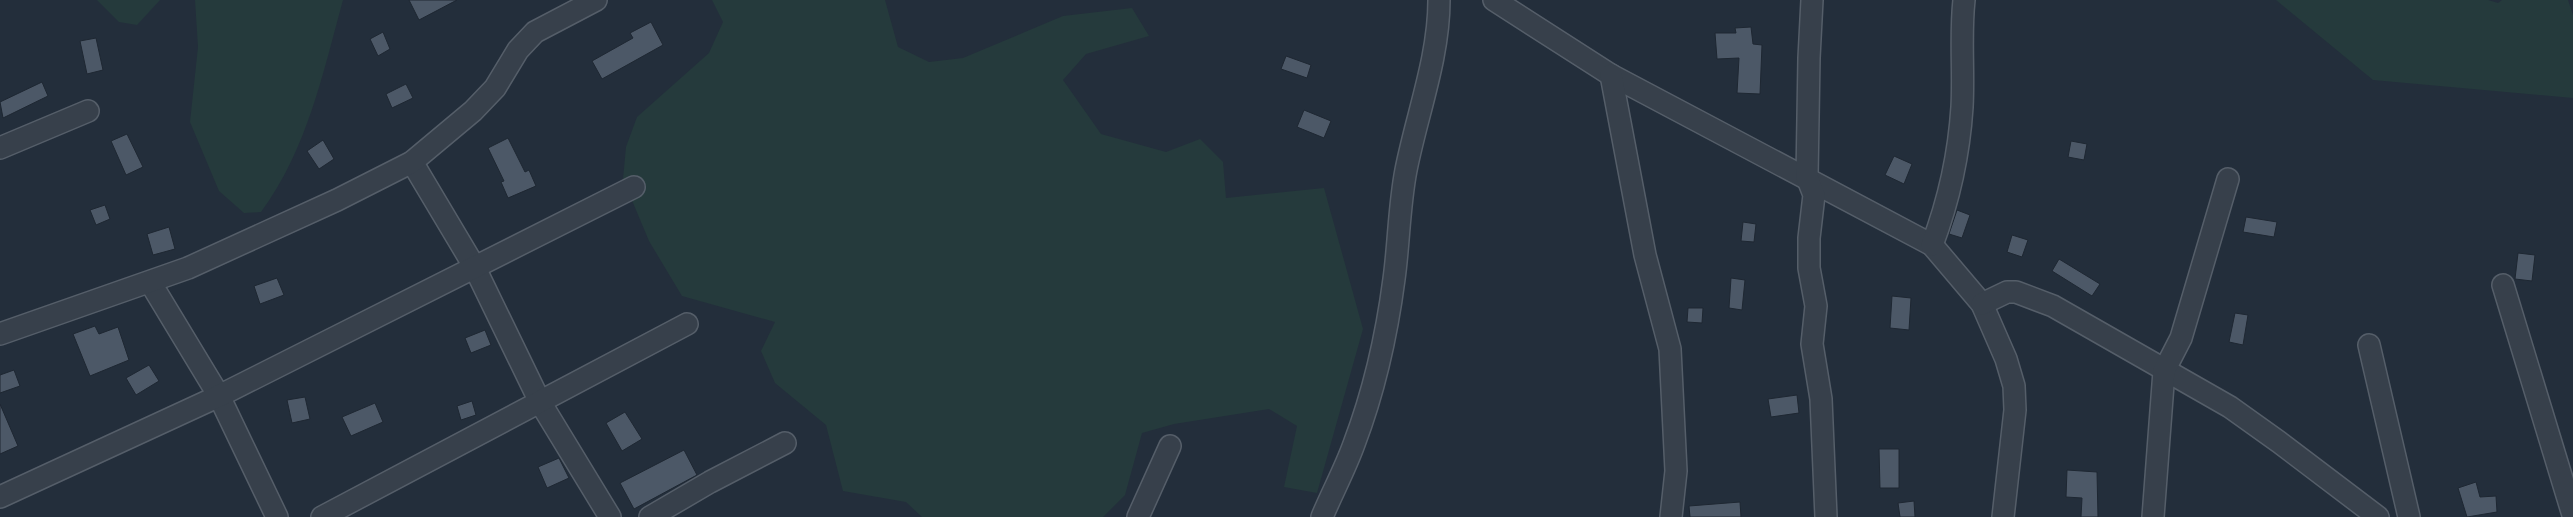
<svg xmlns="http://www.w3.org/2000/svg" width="2573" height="517" font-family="'IBM Plex Sans',sans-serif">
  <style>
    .green { fill: #253a3c }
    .building { fill: #4c5867; stroke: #1e2732 }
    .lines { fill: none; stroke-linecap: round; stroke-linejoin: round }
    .minor-casing { stroke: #555e69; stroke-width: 24 }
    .minor { stroke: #37404b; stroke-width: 21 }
  </style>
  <rect width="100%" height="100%" fill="#232e3b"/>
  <g class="green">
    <path d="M97 0H160L137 25 119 22Z"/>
    <path d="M195 0H343C323 73 307 150 261 212L244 213 219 191 190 122 198 47Z"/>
    <path d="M712 0H885L898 47 929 62 963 58 1063 16 1132 8 1149 36 1086 54 1063 80 1101 134 1166 152 1200 139 1223 162 1226 198 1324 188 1363 329 1317 493 1284 487 1297 426 1269 409 1174 424 1142 433 1125 495 1103 517H922L906 502 843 491 826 425 775 383 761 351 775 322 682 296 649 241 623 179 626 147 637 117 709 53 723 22Z"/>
    <path d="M2276 0H2488L2498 3 2502 0H2568L2573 15V98L2373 80Z"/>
  </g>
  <g class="building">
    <path d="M409 0H457L419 20Z"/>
    <path d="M651 22 663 45 602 79 592 61 633 38 630 33Z"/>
    <path d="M1751 27 1753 44 1762 45 1760 94 1737 93 1739 58 1717 59 1715 33H1736L1735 28Z"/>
    <path d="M383 32 390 49 378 56 370 39Z"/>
    <path d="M96 38 103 70 87 74 80 41Z"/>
    <path d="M1286 56 1311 65 1307 78 1281 69Z"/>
    <path d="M42 82 48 96 3 118 0 102Z"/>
    <path d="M406 84 413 98 392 108 386 94Z"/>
    <path d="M1304 110 1331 121 1324 138 1297 127Z"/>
    <path d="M127 134 143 167 126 175 111 141Z"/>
    <path d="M508 138 525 172 529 170 536 186 508 198 501 182 504 181 488 148Z"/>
    <path d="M323 140 334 159 319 169 307 151Z"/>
    <path d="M2071 141 2087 144 2084 160 2068 157Z"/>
    <path d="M1894 156 1912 164 1904 184 1885 175Z"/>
    <path d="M105 205 110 219 96 225 90 210Z"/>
    <path d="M1957 210 1970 215 1962 238 1949 234Z"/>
    <path d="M2246 217 2277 222 2274 237 2243 232Z"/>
    <path d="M1743 222 1756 224 1754 242 1741 241Z"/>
    <path d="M169 227 175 249 153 255 147 234Z"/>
    <path d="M2012 235 2028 240 2022 257 2007 252Z"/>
    <path d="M2518 253 2535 255 2532 281 2515 279Z"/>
    <path d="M2059 259 2100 284 2092 296 2052 271Z"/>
    <path d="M277 278 284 295 260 304 254 286Z"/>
    <path d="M1731 278 1745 280 1742 310 1729 308Z"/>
    <path d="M1892 296 1911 298 1909 330 1890 328Z"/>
    <path d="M1688 308H1703L1702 323 1687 322Z"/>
    <path d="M2235 313 2248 315 2243 345 2229 342Z"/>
    <path d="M95 326 99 334 118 327 129 360 90 376 73 334Z"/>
    <path d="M485 330 491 345 471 353 465 338Z"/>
    <path d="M149 365 159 381 136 395 126 378Z"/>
    <path d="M14 370 20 386 0 393V375Z"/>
    <path d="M1797 395 1799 413 1771 417 1768 399Z"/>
    <path d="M305 397 310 419 292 423 287 400Z"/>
    <path d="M472 401 476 415 461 420 457 406Z"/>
    <path d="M375 403 383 422 351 436 342 417Z"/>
    <path d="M0 404 18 446 0 454Z"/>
    <path d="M625 412 642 439 622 451 606 423Z"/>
    <path d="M1879 449H1899V488H1880Z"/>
    <path d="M684 450 697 475 634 509 620 483Z"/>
    <path d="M559 458 569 478 547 488 538 467Z"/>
    <path d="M2067 470 2097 472 2098 517H2081L2082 498 2066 497Z"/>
    <path d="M2476 482 2480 497 2496 496 2497 512 2467 517 2458 488Z"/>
    <path d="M1914 501 1915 517H1900L1898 503Z"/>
    <path d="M1740 502 1741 517H1690L1689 506Z"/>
  </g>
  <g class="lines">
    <defs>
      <g id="minor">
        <path d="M1494 0 1611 75 1932 245 1982 304 2006 359 2014 386 2015 410 2003 517"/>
        <path d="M1812 0 1809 58 1807 177 1814 195 1809 238V268L1816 306 1812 344 1821 399 1826 517"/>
        <path d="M1611 75 1645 255 1670 349 1676 471 1671 517"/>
        <path d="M0 148 88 111"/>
        <path d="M412 162 474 266 540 402 610 517"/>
        <path d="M1932 245C1949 200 1959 155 1962 107 1964 71 1960 36 1964 0"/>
        <path d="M150 282 219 396 277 517"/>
        <path d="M2503 285 2573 515"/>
        <path d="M1982 304 2007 292H2016L2053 306 2230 407 2279 442 2378 517"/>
        <path d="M0 334 188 268 337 200 412 162 473 111 495 88 518 50 535 32 596 0"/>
        <path d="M2369 345 2409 517"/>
        <path d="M0 497 219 396 634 187"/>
        <path d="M322 517 687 324"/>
        <path d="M650 517 710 482 785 443"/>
        <path d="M1138 517 1170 446"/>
        <path d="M1322 517C1332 493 1345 469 1354 444 1373 394 1387 333 1394 279 1399 243 1399 206 1406 170 1417 114 1439 58 1439 0"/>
        <path d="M2153 517 2164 371 2181 338 2228 179"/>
      </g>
    </defs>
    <use href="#minor" class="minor-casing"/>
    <use href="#minor" class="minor"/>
  </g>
</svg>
